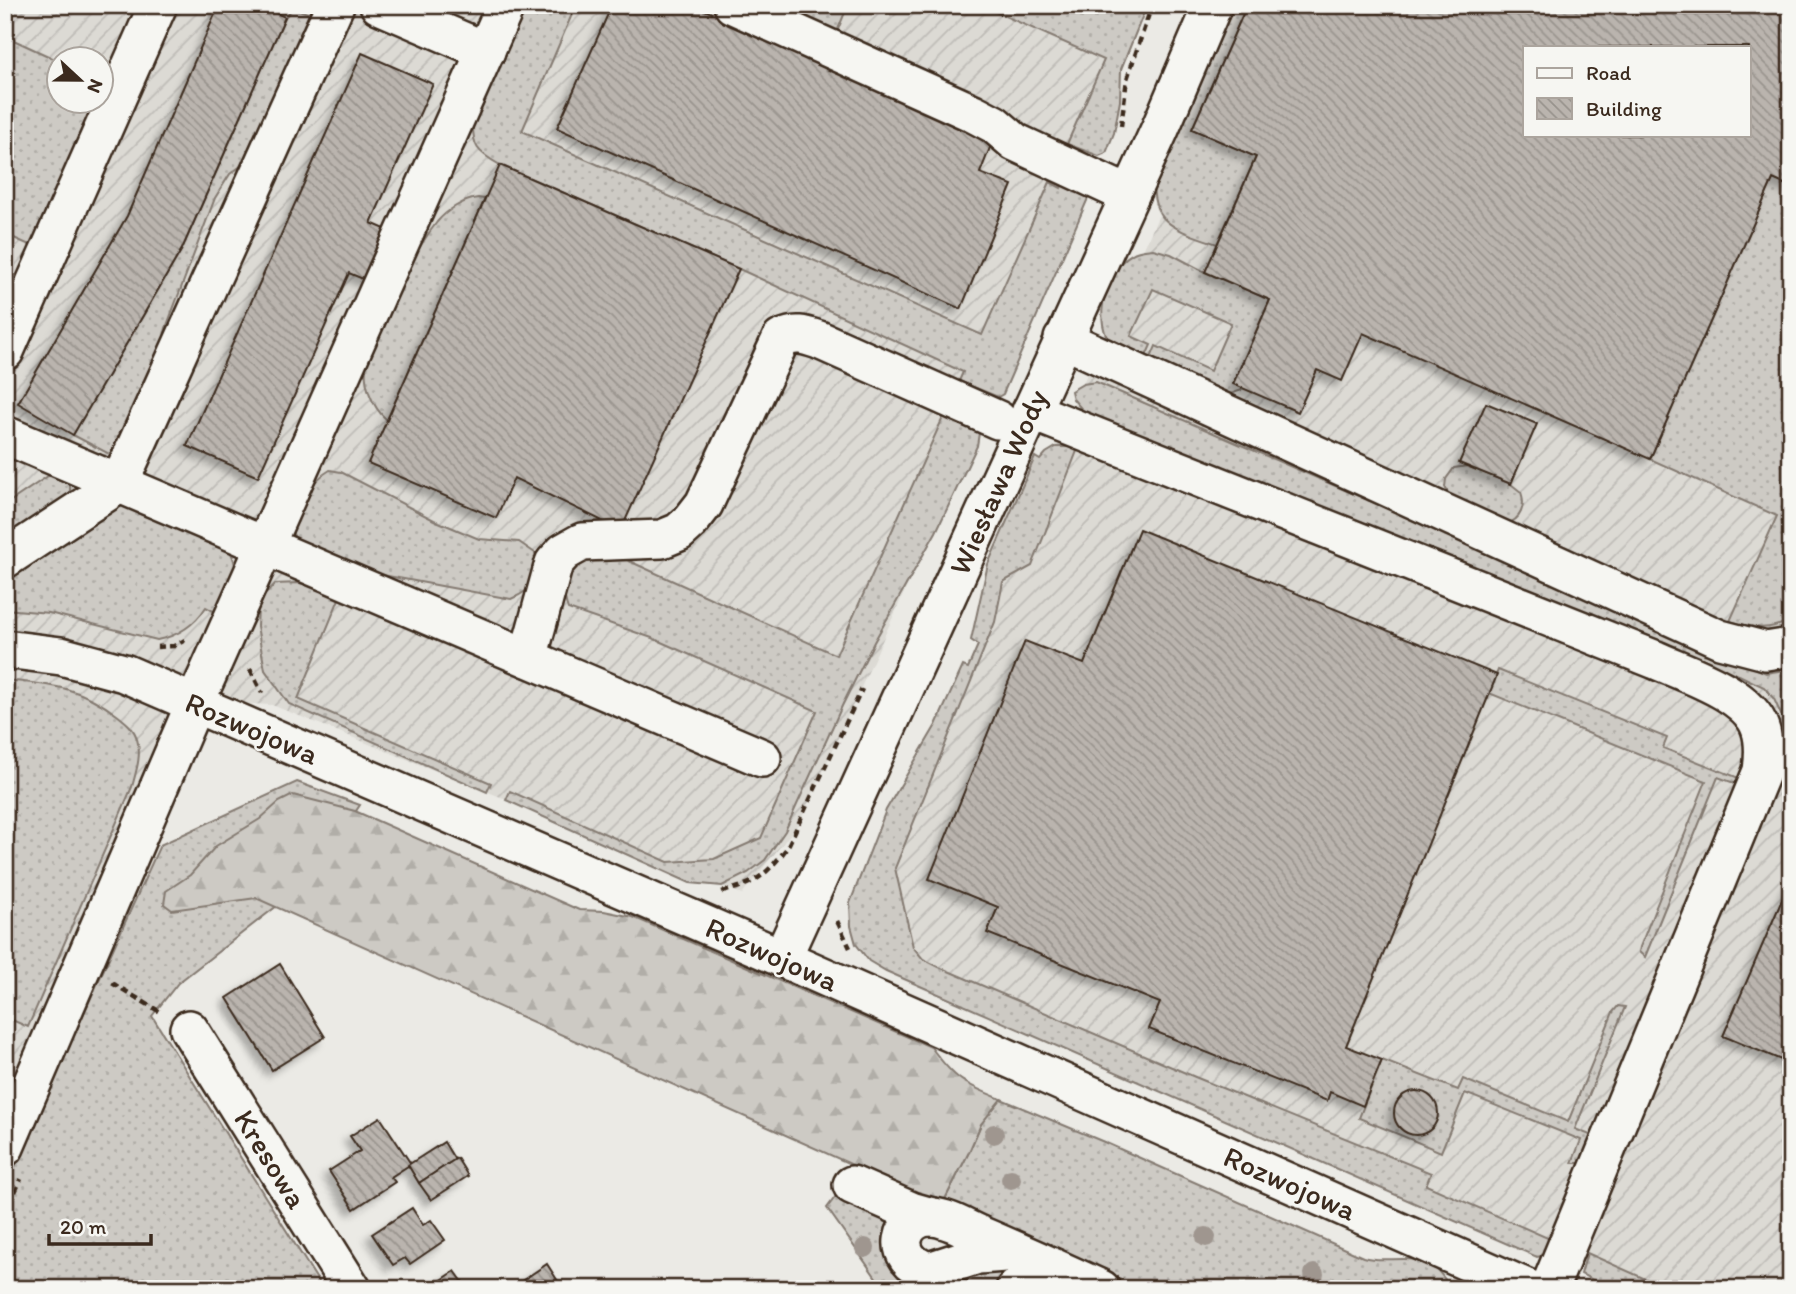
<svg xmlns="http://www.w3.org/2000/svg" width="1796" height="1294" font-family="Itim,sans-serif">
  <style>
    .industrial { fill: url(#industrial-furrows); fill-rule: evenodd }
    .grass { fill: url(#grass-dots); stroke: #847a71; stroke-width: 2 }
    .forest { fill: url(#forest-firs); stroke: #847a71; stroke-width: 2 }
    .building { fill: url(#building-back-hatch); stroke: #3b2a1e; stroke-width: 2; fill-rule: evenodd; filter: url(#shadow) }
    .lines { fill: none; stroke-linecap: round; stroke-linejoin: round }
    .minor-casing { stroke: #3b2a1e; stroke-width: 42 }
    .path { stroke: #3b2a1e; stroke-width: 4.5; stroke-dasharray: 7 5; stroke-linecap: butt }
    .minor { stroke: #f6f6f2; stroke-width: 37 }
    .tree { fill: #9f968f }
    .labels { text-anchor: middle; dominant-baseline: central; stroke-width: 5; stroke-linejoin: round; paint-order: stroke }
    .street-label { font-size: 30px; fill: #3b2a1e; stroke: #f6f6f2 }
  </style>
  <defs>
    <pattern id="industrial-furrows" width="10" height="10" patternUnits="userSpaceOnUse" patternTransform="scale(1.75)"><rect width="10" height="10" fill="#dcdad4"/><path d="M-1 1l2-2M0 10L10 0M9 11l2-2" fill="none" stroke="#bebbb6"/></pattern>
    <pattern id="grass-dots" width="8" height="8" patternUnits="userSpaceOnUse" patternTransform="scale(1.75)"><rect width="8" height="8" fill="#cdcac4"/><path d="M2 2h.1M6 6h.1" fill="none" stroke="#b1aea8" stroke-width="1.8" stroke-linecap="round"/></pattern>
    <pattern id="forest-firs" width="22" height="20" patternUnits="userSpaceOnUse" patternTransform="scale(1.75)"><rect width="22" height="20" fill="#cdcac4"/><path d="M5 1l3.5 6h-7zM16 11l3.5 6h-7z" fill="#b1aea8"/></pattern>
    <pattern id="building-back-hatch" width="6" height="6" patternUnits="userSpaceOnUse" patternTransform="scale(1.75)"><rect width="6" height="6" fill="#bab4ae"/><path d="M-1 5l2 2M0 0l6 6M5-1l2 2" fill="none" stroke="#98938d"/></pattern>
    <filter id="shadow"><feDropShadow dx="-6" dy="6" stdDeviation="3.5" flood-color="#0004"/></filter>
  </defs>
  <rect width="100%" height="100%" fill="#ebeae5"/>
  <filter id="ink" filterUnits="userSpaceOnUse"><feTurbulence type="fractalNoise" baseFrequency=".0143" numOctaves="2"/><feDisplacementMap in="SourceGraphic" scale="14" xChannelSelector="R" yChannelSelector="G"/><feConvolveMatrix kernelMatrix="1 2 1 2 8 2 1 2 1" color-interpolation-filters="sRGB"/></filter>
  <g filter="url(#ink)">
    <g class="industrial">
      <path d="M5 5H1128L982 335 917 564 800 822 742 894 272 705 196 701 5 1126ZM60 60H102V102H60Z"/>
      <path d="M1247 5H1791V1289H1633L877 955 872 905 982 640 1028 505 1159 215 1192 129ZM1525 47H1749V135H1525Z"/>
    </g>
    <g class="grass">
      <path d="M520 5H576L522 131 982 335 1050 182 1061 188 1063 181 1089 196 1003 394 998 397 959 381 963 372 739 269 500 165C477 152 472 147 473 120Z"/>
      <path d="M779 5H848L837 32Z"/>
      <path d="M980 5H1147L1121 69 1120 101 1114 133 1106 153 1099 156 1067 144 1104 60Z"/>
      <path d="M1232 5H1247L1192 129 1256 157 1217 244C1182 231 1149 226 1154 180Z"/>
      <path d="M293 8 319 17 252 158 230 174 215 198 166 328 150 398 113 456 73 435 182 249 285 17Z"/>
      <path d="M5 36 59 61 60 102H102V80L119 88 45 252 5 234Z"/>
      <path d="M1773 179 1791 187V620C1767 632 1754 628 1730 621L1777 516 1650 459Z"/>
      <path d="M478 198 485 199 387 420C372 407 362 382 367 362 370 352 375 341 379 332 394 294 412 254 437 222 447 210 463 200 478 198Z"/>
      <path d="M1153 249 1171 254 1205 272 1270 300 1233 383 1243 388 1242 390 1222 397 1148 365 1156 346 1210 371 1231 323 1153 289 1131 336 1151 345 1143 363C1134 358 1121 353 1114 347 1090 324 1106 268 1132 254 1138 250 1146 250 1153 249Z"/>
      <path d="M1096 382 1766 673 1791 669V755L1783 773 1789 749 1788 730 1774 699 1764 687 1741 676 1085 413 1073 399 1071 391 1083 384Z"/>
      <path d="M945 413 976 428 979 433 977 446 936 532 874 642 842 706 785 831 765 860 748 873 722 886 690 883 506 800 510 791 668 862 714 859 761 838 817 711 652 638 568 609C560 587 565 580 577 561L609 556 627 560 836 655Z"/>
      <path d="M1056 447H1070L1077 451 1032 566 1003 582 995 622 895 868 913 947 923 959 939 967 1195 1077 1431 1173 1426 1185 1557 1242 1545 1255 1537 1257 886 971 869 961 856 944 851 926 850 903 886 810 936 725 963 666 968 668 978 645 971 640 988 564 1035 457 1040 460 1046 453Z"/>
      <path d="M1468 466 1511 484 1521 492C1526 506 1521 520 1506 524L1452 500 1445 487 1446 479 1454 468Z"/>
      <path d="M330 470 341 472 434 520 479 539 519 542 535 553C541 578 535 589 511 599L377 574 296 540 292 532C300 508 307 483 330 470Z"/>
      <path d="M55 475 64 478 70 484V496L5 545V505L48 476Z"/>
      <path d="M116 500 230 551C243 574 230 592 221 615L206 607C194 626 178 636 157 640L49 613 5 609V565Z"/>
      <path d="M299 583 322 588 339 599 298 699 491 783 487 792 289 704 265 670 257 626 258 609 264 596 275 584Z"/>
      <path d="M1498 670 1667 738 1663 748 1744 780 1742 786 1718 777 1645 957 1639 952 1640 947 1706 781 1489 693Z"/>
      <path d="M5 680C51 685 79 686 117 715 126 722 134 728 137 739 142 755 136 772 132 787L28 1027 5 1017Z"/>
      <path d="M297 782 360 805 309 881 178 983 152 1016 323 1289H5V1188L160 845Z"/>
      <path d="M1618 1006 1625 1007 1575 1129 1600 1139 1586 1163H1572L1581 1140 1465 1093 1441 1152 1359 1118 1382 1060 1458 1090 1463 1079 1568 1122 1613 1012Z"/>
      <path d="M1001 1099 1104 1142 1363 1257C1384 1264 1416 1252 1434 1267 1441 1273 1446 1281 1452 1289H1130L942 1205 969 1152 981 1124Z"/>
      <path d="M842 1188 881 1209 938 1282 953 1283 966 1279 985 1268 1019 1272 997 1289H884L827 1208Z"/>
      <path d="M1587 1253 1668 1289H1610L1581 1274Z"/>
    </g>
    <path class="forest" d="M293 795 355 811 579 910 604 911 633 917 931 1047C955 1080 964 1084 1001 1099L981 1124 969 1152 942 1205 256 898 172 910 164 904 166 891 190 875 216 846 260 819 279 802Z"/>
    <g class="building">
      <path d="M219 5H259L285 17 182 249 73 435 18 403 127 216Z"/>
      <path d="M612 5H694L993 140 980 173 1012 185 961 309 557 128Z"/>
      <path d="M1247 5H1791V187L1773 179 1650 459 1363 333 1342 381 1317 370 1298 412 1233 384 1270 300 1205 272 1256 157 1192 129ZM1525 47H1749V135H1525Z"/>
      <path d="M362 53 433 84 371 223 392 232 370 282 349 273 258 477 187 446Z"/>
      <path d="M500 165 739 269 621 530 514 478 496 518 368 463Z"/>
      <path d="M1486 403 1537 424 1511 484 1459 463Z"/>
      <path d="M1139 529 1497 675 1346 1046 1382 1060 1363 1106 1330 1092 1327 1101 1149 1029 1160 1003 987 933 998 907 929 879 1025 641 1084 664Z"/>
      <path d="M1791 879V1064L1723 1036Z"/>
      <path d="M280 964 325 1037 272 1070 227 998Z"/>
      <circle cx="1416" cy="1113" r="22"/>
      <path d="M380 1117 411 1164 391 1177 395 1182 354 1209 329 1171 360 1151 350 1136Z"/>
      <path d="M444 1142 455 1160 419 1183 408 1165Z"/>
      <path d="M457 1158 468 1176 431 1200 419 1183Z"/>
      <path d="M412 1208 423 1225 431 1220 445 1240 410 1264 405 1258 393 1265 372 1234Z"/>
      <path d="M547 1264 563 1289H528L523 1280Z"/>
      <path d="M455 1271 468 1289H428Z"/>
    </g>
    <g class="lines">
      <defs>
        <g id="minor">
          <path d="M379 5 486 51"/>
          <path d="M733 5 973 113 994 124 1015 142 1129 195"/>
          <path d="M1063 339 1720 639 1766 651 1791 647"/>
          <path d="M5 351 158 5"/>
          <path d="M1031 411 1656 660C1687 674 1748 693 1760 728 1765 742 1764 756 1762 771L1549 1289"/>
          <path d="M5 435 762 758"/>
          <path d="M5 559 119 484 335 5"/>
          <path d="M5 649 61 656 124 673 782 958 1529 1289"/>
          <path d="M528 658 554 563 564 552 582 542 662 539 679 532 690 522 704 504 781 339C796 332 804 335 819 340L998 420"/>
          <path d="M782 958 1160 129 1213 5"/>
          <path d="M189 1029 352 1289"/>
          <path d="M5 1147 195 703 506 5"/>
          <path d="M852 1185 911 1211 932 1217"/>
          <path d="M1019 1252 978 1255 929 1271C888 1259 900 1216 932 1217 949 1218 967 1230 982 1236 1022 1253 1061 1271 1101 1289"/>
          <path d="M1015 1289 1049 1266"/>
        </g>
      </defs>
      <use href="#minor" class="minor-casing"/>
      <g class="path">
        <path d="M1121 126 1127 79 1152 5"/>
        <path d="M157 647 174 646 185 640"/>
        <path d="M250 669 262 693"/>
        <path d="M722 892C757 883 765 876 787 848L862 689"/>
        <path d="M837 921 850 948"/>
        <path d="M112 983 162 1013"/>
        <path d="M5 1214 21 1179"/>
        <path d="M1589 1285 1598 1289"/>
      </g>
      <use href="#minor" class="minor"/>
    </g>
    <g class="tree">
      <circle cx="994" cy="1134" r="10"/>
      <circle cx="1011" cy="1179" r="10"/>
      <circle cx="1206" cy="1237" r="10"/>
      <circle cx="865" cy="1248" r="10"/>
      <circle cx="1314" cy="1274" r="10"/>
    </g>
  </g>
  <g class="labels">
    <g class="street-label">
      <text transform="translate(998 482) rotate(-66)">Wiesława Wody</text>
      <text transform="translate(252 728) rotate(23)">Rozwojowa</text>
      <text transform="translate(772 954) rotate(24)">Rozwojowa</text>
      <text transform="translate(271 1159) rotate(58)">Kresowa</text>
      <text transform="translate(1290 1183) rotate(24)">Rozwojowa</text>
    </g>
  </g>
  <rect width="1796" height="1294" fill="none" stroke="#f6f6f2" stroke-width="28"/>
  <rect x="14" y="14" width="1768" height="1266" fill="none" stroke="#3b2a1e" stroke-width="2.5" filter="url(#ink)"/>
  <rect x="1523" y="46" width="228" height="91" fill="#f6f6f2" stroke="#aba49d" stroke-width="2"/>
  <rect x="1537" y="68" width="35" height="10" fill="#f6f6f2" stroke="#aba49d" stroke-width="2"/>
  <text x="1586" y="80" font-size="21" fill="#3b2a1e">Road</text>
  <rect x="1537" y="98" width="35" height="21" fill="url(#building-back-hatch)" stroke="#aba49d" stroke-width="2"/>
  <text x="1586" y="116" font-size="21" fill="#3b2a1e">Building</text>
  <g transform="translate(80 80) rotate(112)"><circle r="33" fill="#f6f6f2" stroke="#aba49d" stroke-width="2"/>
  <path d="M0-5L12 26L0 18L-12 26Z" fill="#3b2a1e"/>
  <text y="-10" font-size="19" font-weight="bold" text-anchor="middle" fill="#3b2a1e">N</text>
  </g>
  <path d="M49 1234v10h102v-10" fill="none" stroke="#3b2a1e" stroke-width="3.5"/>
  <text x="60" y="1234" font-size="21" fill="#3b2a1e" stroke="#f6f6f2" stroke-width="5" paint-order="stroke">20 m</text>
</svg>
